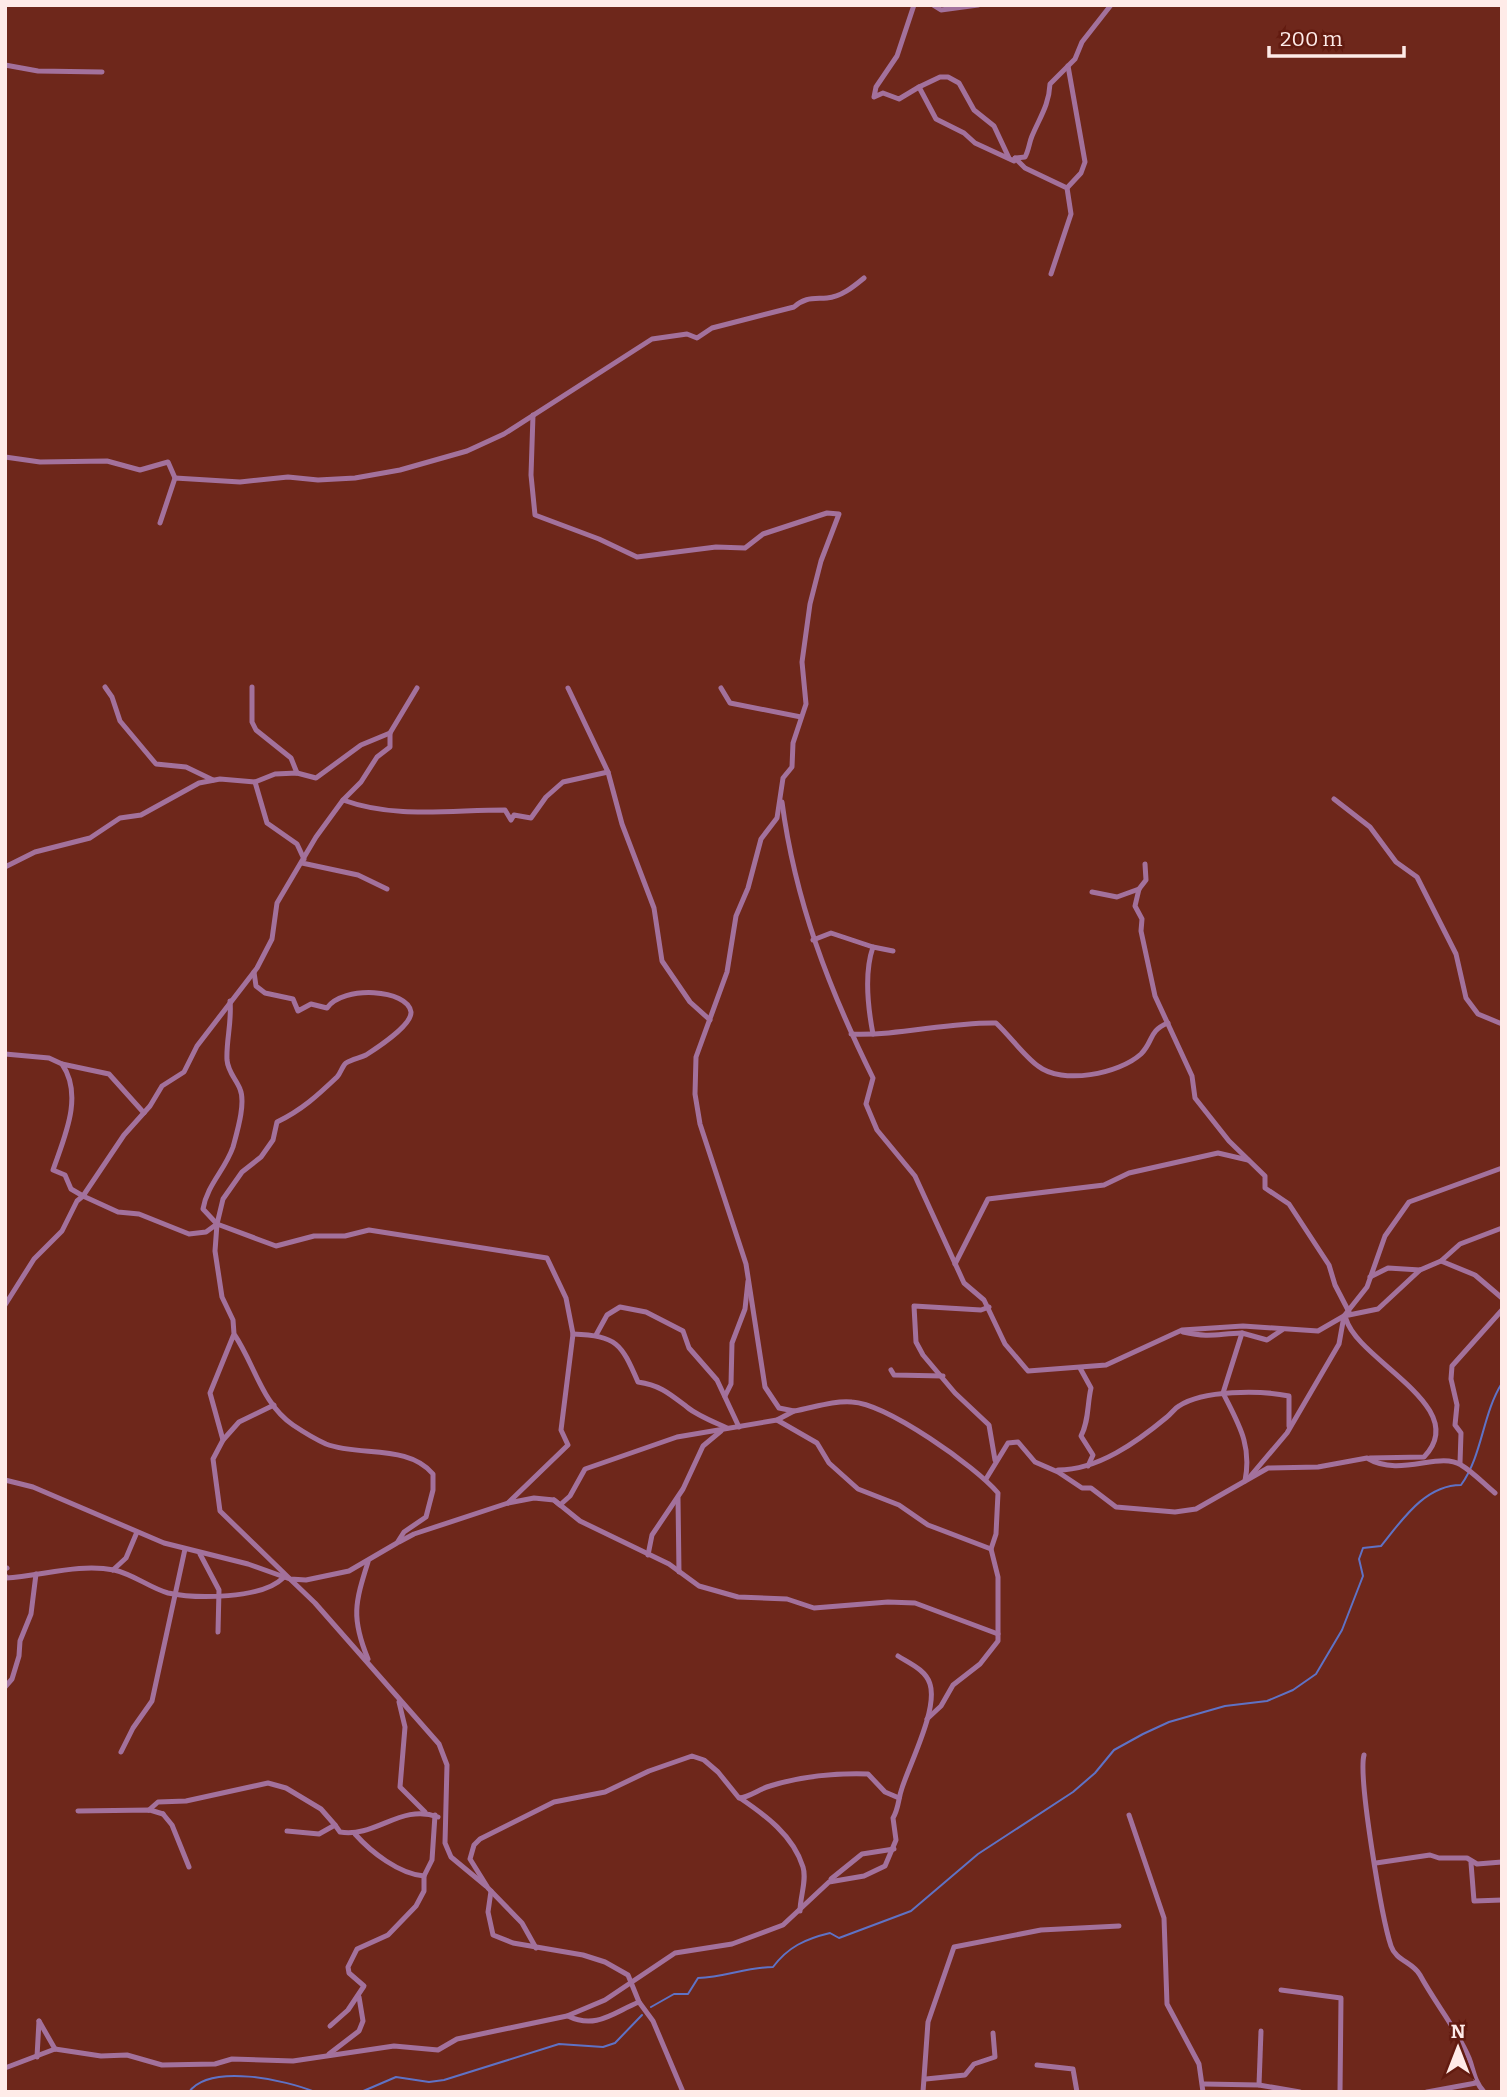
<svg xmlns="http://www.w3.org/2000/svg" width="1507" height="2097" font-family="Bitter,serif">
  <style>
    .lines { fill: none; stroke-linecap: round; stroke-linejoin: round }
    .stream { stroke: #5f72c5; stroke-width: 2 }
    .minor { stroke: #a3719c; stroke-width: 5 }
  </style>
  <rect width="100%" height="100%" fill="#6e271b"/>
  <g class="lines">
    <g class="stream">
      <path d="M651 2007 674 1994H688L698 1978C725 1977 747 1967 773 1967 788 1947 805 1939 830 1933L839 1938 911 1911 978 1854 1073 1792 1095 1773 1114 1750 1143 1734 1169 1722 1225 1706 1267 1701 1293 1690 1316 1674 1342 1630 1363 1576 1359 1559 1363 1548 1381 1546C1402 1520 1425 1485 1461 1485 1483 1454 1482 1415 1502 1383"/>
      <path d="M189 2092C210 2063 286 2080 315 2092"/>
      <path d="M361 2092 396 2077 429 2082 444 2080 559 2044 603 2047 615 2043 642 2015"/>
    </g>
    <g class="minor">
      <path d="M914 5 897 56 876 87 874 97 883 93 899 99 919 87 936 119 964 133 975 143 1014 161 1015 158 1025 168 1067 188 1071 214 1051 274"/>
      <path d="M933 5 941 10 978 5"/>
      <path d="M5 65 38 71 102 72"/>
      <path d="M919 87 940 77H948L959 83 974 110 994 126 1009 158"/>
      <path d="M1015 158 1025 157C1029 150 1029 143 1032 136 1040 117 1049 105 1050 84L1075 59 1082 42 1111 5"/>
      <path d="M1067 188 1081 173 1085 162 1068 66"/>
      <path d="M533 415 531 475 535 515 599 539 637 557 716 547 745 548 763 534 827 513 839 514 821 561 810 604 802 662 806 704 793 743 792 767 783 778 777 818 761 839 748 888 736 916 727 972 696 1057 695 1094 700 1124 746 1264 765 1387 779 1408 794 1411 777 1420 677 1437 585 1469 570 1496 560 1505 554 1500"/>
      <path d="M5 457 40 462 107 461 140 470 168 462 175 478"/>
      <path d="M160 523 175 478 240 482 288 477 318 480 355 478 400 470 467 451 504 434 652 339 687 334 697 338 712 328 794 307C805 297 813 299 827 298 841 297 853 287 864 278"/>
      <path d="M105 687 112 697 120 721 156 764 186 767 213 780"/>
      <path d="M252 687V722L256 730 291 758 297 773"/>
      <path d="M568 688 608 772 622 824 654 908 662 961 690 1002 710 1020"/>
      <path d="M721 688 730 703 801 717"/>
      <path d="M255 782 267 823 297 844 304 859"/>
      <path d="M1334 799 1370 827 1396 862 1417 877 1456 954 1466 998 1478 1014 1502 1024"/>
      <path d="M343 800C395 819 450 810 505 810L511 820 514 815 531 818 546 797 563 782 608 772"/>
      <path d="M782 802C795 901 829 989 873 1078L866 1104 877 1130 915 1176 964 1283 984 1300 1005 1344 1028 1371 1106 1365 1182 1330 1243 1326 1318 1331 1344 1316 1378 1309 1420 1270"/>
      <path d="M302 863 358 875 387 889"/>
      <path d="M1145 864 1146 880 1139 889 1135 906 1142 919 1141 931 1155 996 1192 1076 1195 1098 1229 1141 1265 1176V1188L1289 1204 1329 1265 1335 1285 1349 1312"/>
      <path d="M5 867 35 852 90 838 120 818 141 815 199 783 220 779 255 782 275 774 297 773 316 778 361 745 390 733"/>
      <path d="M1092 892 1117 897 1139 889"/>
      <path d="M813 940 831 933 873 947"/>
      <path d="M230 1001C232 1023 226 1040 227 1060 228 1072 236 1079 240 1089 246 1103 237 1132 233 1147 225 1170 207 1185 203 1209L217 1224 276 1246 314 1236H345L369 1230 547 1258 566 1298 573 1334 561 1430 568 1445 508 1503"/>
      <path d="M851 1034C900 1036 947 1022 996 1023 1010 1036 1024 1056 1038 1066 1062 1085 1119 1074 1141 1054 1154 1041 1148 1031 1168 1023"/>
      <path d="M873 1034C868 1008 864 973 873 947L893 951"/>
      <path d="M5 1054 49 1058 62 1064"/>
      <path d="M144 1113 109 1074 62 1064C84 1096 64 1138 53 1170L65 1175 71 1189 83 1196 118 1212 139 1214 189 1234 206 1232 217 1224 215 1251 222 1297 233 1320 234 1334 210 1393 223 1440 213 1459 220 1511 290 1579 306 1580 349 1571 397 1543 404 1532 426 1517 433 1490V1474C408 1444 360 1457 326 1444 315 1439 302 1431 293 1425 262 1404 254 1363 234 1334"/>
      <path d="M217 1224 223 1199 242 1172 261 1157 273 1140 277 1122C302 1110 318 1095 337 1077 341 1073 342 1066 346 1063 352 1059 360 1058 366 1055 377 1048 412 1025 411 1012 408 989 343 985 327 1008L311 1004 298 1011 293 999 265 993 256 986 254 972"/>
      <path d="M1441 1261 1475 1275 1502 1298"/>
      <path d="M955 1264 988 1199 1104 1185 1129 1173 1218 1153 1248 1160"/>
      <path d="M1370 1277 1388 1268 1420 1270 1441 1261 1460 1244 1502 1228"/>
      <path d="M5 1305 34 1259 62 1231 77 1201 83 1196 124 1135 150 1106 162 1086 184 1072 197 1046 257 968 272 939 277 903 316 837 343 800 361 782 377 757 390 747V733L417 688"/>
      <path d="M989 1307 981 1310 914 1306 916 1342 923 1355 955 1393 989 1425 995 1460"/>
      <path d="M1346 1319C1358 1361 1473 1407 1424 1457L1370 1458"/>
      <path d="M1183 1332C1210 1338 1216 1334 1242 1333"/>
      <path d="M573 1334C617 1336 621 1343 638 1382 660 1385 670 1394 687 1407 698 1416 714 1422 727 1428"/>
      <path d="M596 1335 607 1315 620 1307 646 1312 683 1331 689 1348 717 1380 739 1427"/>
      <path d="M1080 1368 1091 1388C1087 1405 1089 1421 1081 1436L1093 1455 1088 1466"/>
      <path d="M891 1370 894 1375 943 1376"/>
      <path d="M725 1396 731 1384 732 1343 745 1309 748 1281"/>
      <path d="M794 1411C812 1408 834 1400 852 1402 887 1404 975 1466 998 1493L996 1534 991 1549 998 1577V1641L980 1664 953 1685 941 1706 927 1719"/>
      <path d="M777 1420 817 1443 829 1463 858 1489 899 1505 928 1525 991 1549"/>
      <path d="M223 1440 239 1422 274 1405"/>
      <path d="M1460 1463 1461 1433 1455 1425 1457 1405 1451 1379 1452 1366 1502 1310"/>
      <path d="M1058 1470C1098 1470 1137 1442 1167 1417 1171 1414 1175 1408 1179 1406 1203 1390 1260 1390 1289 1396V1426"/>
      <path d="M986 1479 1008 1443 1018 1442 1035 1462 1058 1472 1082 1488H1091L1116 1507 1175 1512 1196 1509 1268 1468 1318 1467 1367 1458C1400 1478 1439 1451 1461 1465 1473 1472 1484 1484 1495 1493"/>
      <path d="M1248 1479 1287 1433 1339 1344 1344 1316 1367 1287 1385 1236 1409 1202 1502 1168"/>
      <path d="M5 1480 33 1487 164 1543 248 1564 290 1579 315 1603 439 1744 447 1765 445 1843 451 1857 486 1886"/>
      <path d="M1245 1481C1252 1445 1239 1425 1223 1393L1242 1333 1267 1340 1282 1330"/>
      <path d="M678 1498 679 1572"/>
      <path d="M399 1542 414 1534 508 1503 534 1498 554 1500 580 1521 669 1564 699 1586 738 1597 787 1599 814 1608 888 1602 915 1603 998 1634"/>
      <path d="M200 1554 219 1590 218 1632"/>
      <path d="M648 1555 652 1535 683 1489 703 1446 721 1431"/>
      <path d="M368 1562C355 1603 351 1618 368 1659"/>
      <path d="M5 1569 7 1568"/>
      <path d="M113 1570 126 1558 137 1532"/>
      <path d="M5 1575 6 1578C41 1576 79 1563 114 1570 133 1574 150 1588 168 1593 196 1599 262 1599 283 1578"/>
      <path d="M5 1687 12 1679 19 1656 20 1641 31 1614 36 1574"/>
      <path d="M399 1702 405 1727 400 1787 425 1812"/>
      <path d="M121 1752 133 1728 152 1701 185 1549"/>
      <path d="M1364 1755C1358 1778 1382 1919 1391 1946 1396 1961 1413 1962 1420 1975 1435 2003 1457 2029 1469 2058 1474 2071 1474 2081 1484 2092"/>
      <path d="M740 1798C765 1815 793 1835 803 1867 807 1880 800 1897 800 1911"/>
      <path d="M149 1810 158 1802 186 1801 268 1783 286 1788 321 1809 335 1825"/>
      <path d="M78 1811 150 1810 163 1814"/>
      <path d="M163 1814 172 1825 189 1867"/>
      <path d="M1129 1815 1164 1918 1167 2004 1199 2064 1203 2092"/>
      <path d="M287 1831 319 1834 335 1825 340 1832C376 1838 401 1803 438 1817"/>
      <path d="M355 1834C371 1852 399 1874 424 1876"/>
      <path d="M1376 1863 1430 1855 1439 1858H1467L1477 1864 1502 1862"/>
      <path d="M1471 1863 1474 1901 1502 1900"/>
      <path d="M831 1879 862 1854 894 1849"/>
      <path d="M491 1891 488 1912 493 1935 513 1943 583 1955 605 1962 628 1975 639 2002 653 2021 683 2092"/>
      <path d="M536 1948 522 1923 488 1888 470 1859 474 1845 480 1839 554 1802 605 1792 649 1771 692 1756 704 1760 718 1772 739 1798C750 1797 759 1789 770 1786 802 1776 835 1773 868 1774L885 1792 899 1798"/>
      <path d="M1281 1990 1341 1998 1340 2092"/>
      <path d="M568 2016C596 2030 614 2012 639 2002"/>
      <path d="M39 2021 55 2049"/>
      <path d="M330 2026 348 2010 364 1986 349 1973 348 1967 357 1949 388 1935 416 1906 424 1891V1876L432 1860 435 1815"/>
      <path d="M329 2054 359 2031 363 2021 359 1997"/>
      <path d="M37 2057 39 2021"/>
      <path d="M1037 2065 1073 2069 1077 2092"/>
      <path d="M5 2068 55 2049 101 2056 127 2055 162 2065 215 2064 232 2059 293 2061 394 2046 438 2050 457 2039 567 2016 605 2000 675 1953 732 1944 783 1925 829 1882 864 1876 885 1866 896 1840 893 1818C899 1808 898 1799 902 1788 910 1763 938 1709 930 1684 926 1670 909 1663 898 1656"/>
      <path d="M926 2079 965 2075 974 2064 995 2057 993 2033"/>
      <path d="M1204 2084 1259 2085 1300 2092"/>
      <path d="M1259 2085 1261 2031"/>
      <path d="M923 2092 928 2022 954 1947 1041 1930 1119 1926"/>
      <path d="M1427 2092 1476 2083"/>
    </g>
  </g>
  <rect width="1507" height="2097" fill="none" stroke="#feebe8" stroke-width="14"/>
  <g transform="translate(1458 2048)" stroke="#621b10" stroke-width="5" paint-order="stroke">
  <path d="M0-5L12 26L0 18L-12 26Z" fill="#feebe8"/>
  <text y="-10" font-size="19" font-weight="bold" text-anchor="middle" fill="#feebe8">N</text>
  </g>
  <path d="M1269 46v10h135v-10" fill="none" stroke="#feebe8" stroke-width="3.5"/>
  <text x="1280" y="46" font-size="21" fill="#feebe8" stroke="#621b10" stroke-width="5" paint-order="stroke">200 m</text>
</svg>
